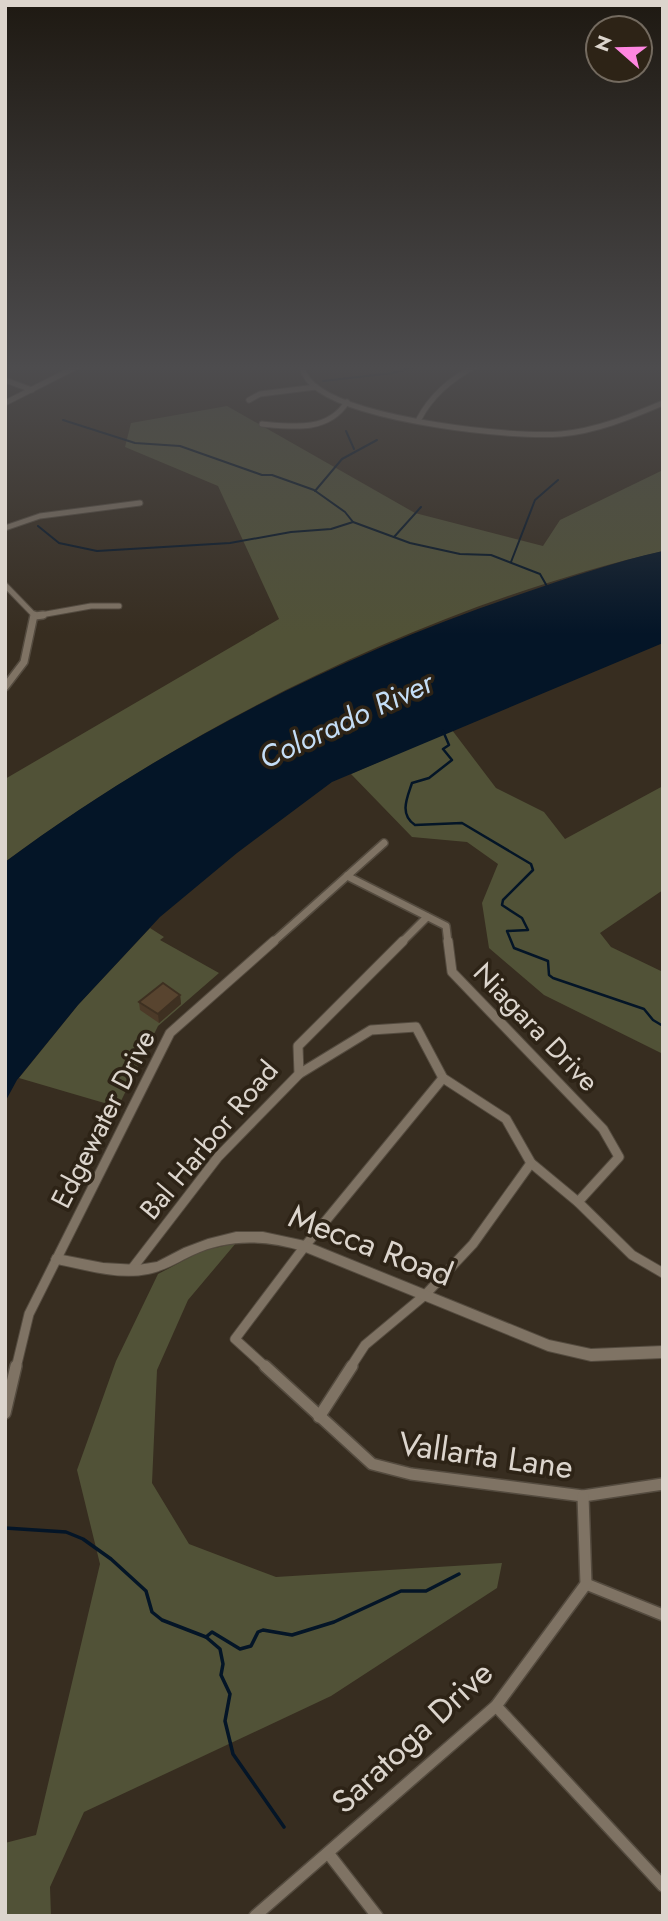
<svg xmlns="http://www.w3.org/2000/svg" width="668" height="1921" font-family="Jost,sans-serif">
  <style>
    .green { fill: #515237 }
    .water { fill: #041527 }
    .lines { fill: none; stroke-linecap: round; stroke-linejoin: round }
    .stream-far2 { stroke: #041527; stroke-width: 2 }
    .stream-far1 { stroke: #041527; stroke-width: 2.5 }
    .stream { stroke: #041527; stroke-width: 3.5 }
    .minor-far3-casing { stroke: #544b3f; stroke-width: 7 }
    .minor-far2-casing { stroke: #544b3f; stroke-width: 10 }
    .minor-far1-casing { stroke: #544b3f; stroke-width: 11 }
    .minor-casing { stroke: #544b3f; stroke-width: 14 }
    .tertiary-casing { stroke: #544b3f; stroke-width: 2 }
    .minor-far3 { stroke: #7f7364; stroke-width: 5 }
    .minor-far2 { stroke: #7f7364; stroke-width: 7 }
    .minor-far1 { stroke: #7f7364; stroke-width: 9 }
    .minor { stroke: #7f7364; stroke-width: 11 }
    .tertiary { fill: #7f7364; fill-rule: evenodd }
    .wall { fill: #4c3a28 }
    .shaded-wall { fill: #3e3021 }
    .building { fill: #58442f; stroke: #3e3021; stroke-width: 2 }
    .labels { text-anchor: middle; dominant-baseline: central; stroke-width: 7; stroke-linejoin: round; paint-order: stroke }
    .street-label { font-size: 28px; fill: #dcd5cd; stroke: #2d2316 }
    .water-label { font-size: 30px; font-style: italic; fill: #c4ddf6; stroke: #2d2316 }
    .near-street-label { font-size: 33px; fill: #dcd5cd; stroke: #2d2316 }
  </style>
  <rect width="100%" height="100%" fill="#372d20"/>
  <g class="green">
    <path d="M227 406 415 513 543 546 560 520 663 470V551C432 605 196 721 5 862V779L279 619 218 486 125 447 131 423Z"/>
    <path d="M452 730 496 788 544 812 565 839 663 786V890L600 933 611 947 663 972V1054L544 995 489 948 482 903 498 864 467 842 412 837 351 774Z"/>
    <path d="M150 928 164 937 160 940 219 973 158 1026 118 1107 19 1078 78 1005Z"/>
    <path d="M236 1243 188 1300 157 1370 152 1483 189 1544 276 1577 502 1563 497 1588 331 1696 84 1812 50 1887 51 1916H5V1843L36 1835 100 1564 77 1470 116 1361 158 1274 202 1251Z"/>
  </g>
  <path class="water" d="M663 551V643L332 782 237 853 160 917 78 1005 17 1080 5 1102V862C162 746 336 656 521 594 568 578 614 562 663 551Z"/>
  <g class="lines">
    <g class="stream-far2">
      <path d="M323 381 393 373 421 365"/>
      <path d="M63 420 135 443 180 446 262 475H272L314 490 345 512 353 522 410 543 460 554 491 555 540 574 548 588"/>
      <path d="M346 431 354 449"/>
      <path d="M315 491 342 459 377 440"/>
      <path d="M38 526 59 543 97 551 230 543 291 532 331 529 353 522"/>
      <path d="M394 537 421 507"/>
      <path d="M511 562 535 500 558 480"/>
    </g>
    <path class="stream-far1" d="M443 731 449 745 443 749 452 760 429 778 412 783C407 798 399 814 415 825L462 823 531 864 533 870 503 900 502 905 522 918 528 930 507 931 514 948 548 961 549 975 553 978 644 1009 653 1020 663 1026"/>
    <g class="stream">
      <path d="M5 1528 66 1532 83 1539 111 1559 146 1591 152 1612 162 1620 206 1637 212 1632 240 1649 251 1646 258 1632 263 1630 292 1635 334 1622 401 1591H426L459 1574"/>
      <path d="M206 1637 220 1649 223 1664 221 1675 230 1694 225 1721 233 1754 284 1827"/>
    </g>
    <defs>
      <g id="minor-far3">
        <path d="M301 365C304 376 310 384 320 390 364 420 506 438 561 434 596 431 630 417 663 403"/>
        <path d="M5 380 32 390"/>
        <path d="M249 400 260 394 316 387"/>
        <path d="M5 403 80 365"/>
        <path d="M419 419C432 394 452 378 477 365"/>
        <path d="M262 424C293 427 328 432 347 402"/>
        <path d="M5 528 40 516 140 503"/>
        <path d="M5 585 35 616"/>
        <path d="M35 616 91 606H119"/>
      </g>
      <g id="minor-far2">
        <path d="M35 616 43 615"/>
        <path d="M5 687 24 662 34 615"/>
        <path d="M347 876 446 926 448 943"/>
        <path d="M272 943 384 843"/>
        <path d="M401 943 427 917"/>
      </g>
      <g id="minor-far1">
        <path d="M448 941 452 972 603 1129 619 1157 578 1202"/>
        <path d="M299 1074 371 1030 416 1027 443 1078 506 1119 531 1163 578 1202 632 1255 663 1273"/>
        <path d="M131 1270 218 1157 299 1074 298 1046 403 941"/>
        <path d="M16 1368 29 1314 170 1033 274 941"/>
        <path d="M267 1368 235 1339 305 1246 443 1078"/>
        <path d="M350 1368 365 1345 425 1295 473 1244 531 1163"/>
      </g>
      <g id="minor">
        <path d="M265 1366 372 1464 411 1474 583 1496 663 1484"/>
        <path d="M5 1413 16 1366"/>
        <path d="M319 1417 352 1366"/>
        <path d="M586 1584 663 1615"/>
        <path d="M496 1706 663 1886"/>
        <path d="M328 1853 377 1916"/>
        <path d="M255 1916 496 1706 586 1584 583 1496"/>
      </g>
      <path id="tertiary" d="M236 1232H263L305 1241 549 1340 591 1349 663 1346V1358L591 1361 548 1351 303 1251C266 1240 229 1238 193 1255 178 1262 164 1271 148 1274 118 1280 87 1270 57 1264L53 1263 51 1259 53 1255 57 1254 103 1263 138 1265 157 1262 184 1248 208 1239Z"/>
    </defs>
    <use href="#minor-far3" class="minor-far3-casing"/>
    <use href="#minor-far2" class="minor-far2-casing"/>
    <use href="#minor-far1" class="minor-far1-casing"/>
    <use href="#minor" class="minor-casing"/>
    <use href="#tertiary" class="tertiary-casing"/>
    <use href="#minor-far3" class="minor-far3"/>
    <use href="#minor-far2" class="minor-far2"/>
    <use href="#minor-far1" class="minor-far1"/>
    <use href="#minor" class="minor"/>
    <use href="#tertiary" class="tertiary"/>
  </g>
  <path class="wall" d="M180 995 181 1004 159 1023 140 1010 139 1002Z"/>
  <path class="shaded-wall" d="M180 995 181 1004 159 1023 158 1014Z"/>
  <path class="building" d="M163 983 180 995 158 1014 139 1002Z"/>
  <linearGradient id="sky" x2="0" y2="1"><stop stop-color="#1e1912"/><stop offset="0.58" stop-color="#4d4c4e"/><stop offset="1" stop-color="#4d4c4e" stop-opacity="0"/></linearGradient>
  <rect width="668" height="634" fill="url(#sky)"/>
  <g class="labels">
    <g class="street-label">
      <text transform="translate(536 1027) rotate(46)">Niagara Drive</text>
      <text transform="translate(103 1119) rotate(-63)">Edgewater Drive</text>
      <text transform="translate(209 1140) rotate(-50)">Bal Harbor Road</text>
    </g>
    <g class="water-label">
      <text transform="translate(346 720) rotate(-25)">Colorado River</text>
    </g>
    <g class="near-street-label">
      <text transform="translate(371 1245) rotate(21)">Mecca Road</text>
      <text transform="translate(486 1455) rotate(8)">Vallarta Lane</text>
      <text transform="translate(412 1737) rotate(-43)">Saratoga Drive</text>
    </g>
  </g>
  <rect width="668" height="1921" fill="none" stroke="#dcd5cd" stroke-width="14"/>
  <g transform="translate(619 49) rotate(290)"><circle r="33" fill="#2d2316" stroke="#736a5f" stroke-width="2"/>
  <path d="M0-5L12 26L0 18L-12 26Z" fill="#fe86e0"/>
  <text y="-10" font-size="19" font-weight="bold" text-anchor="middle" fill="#dcd5cd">N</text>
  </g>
</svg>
